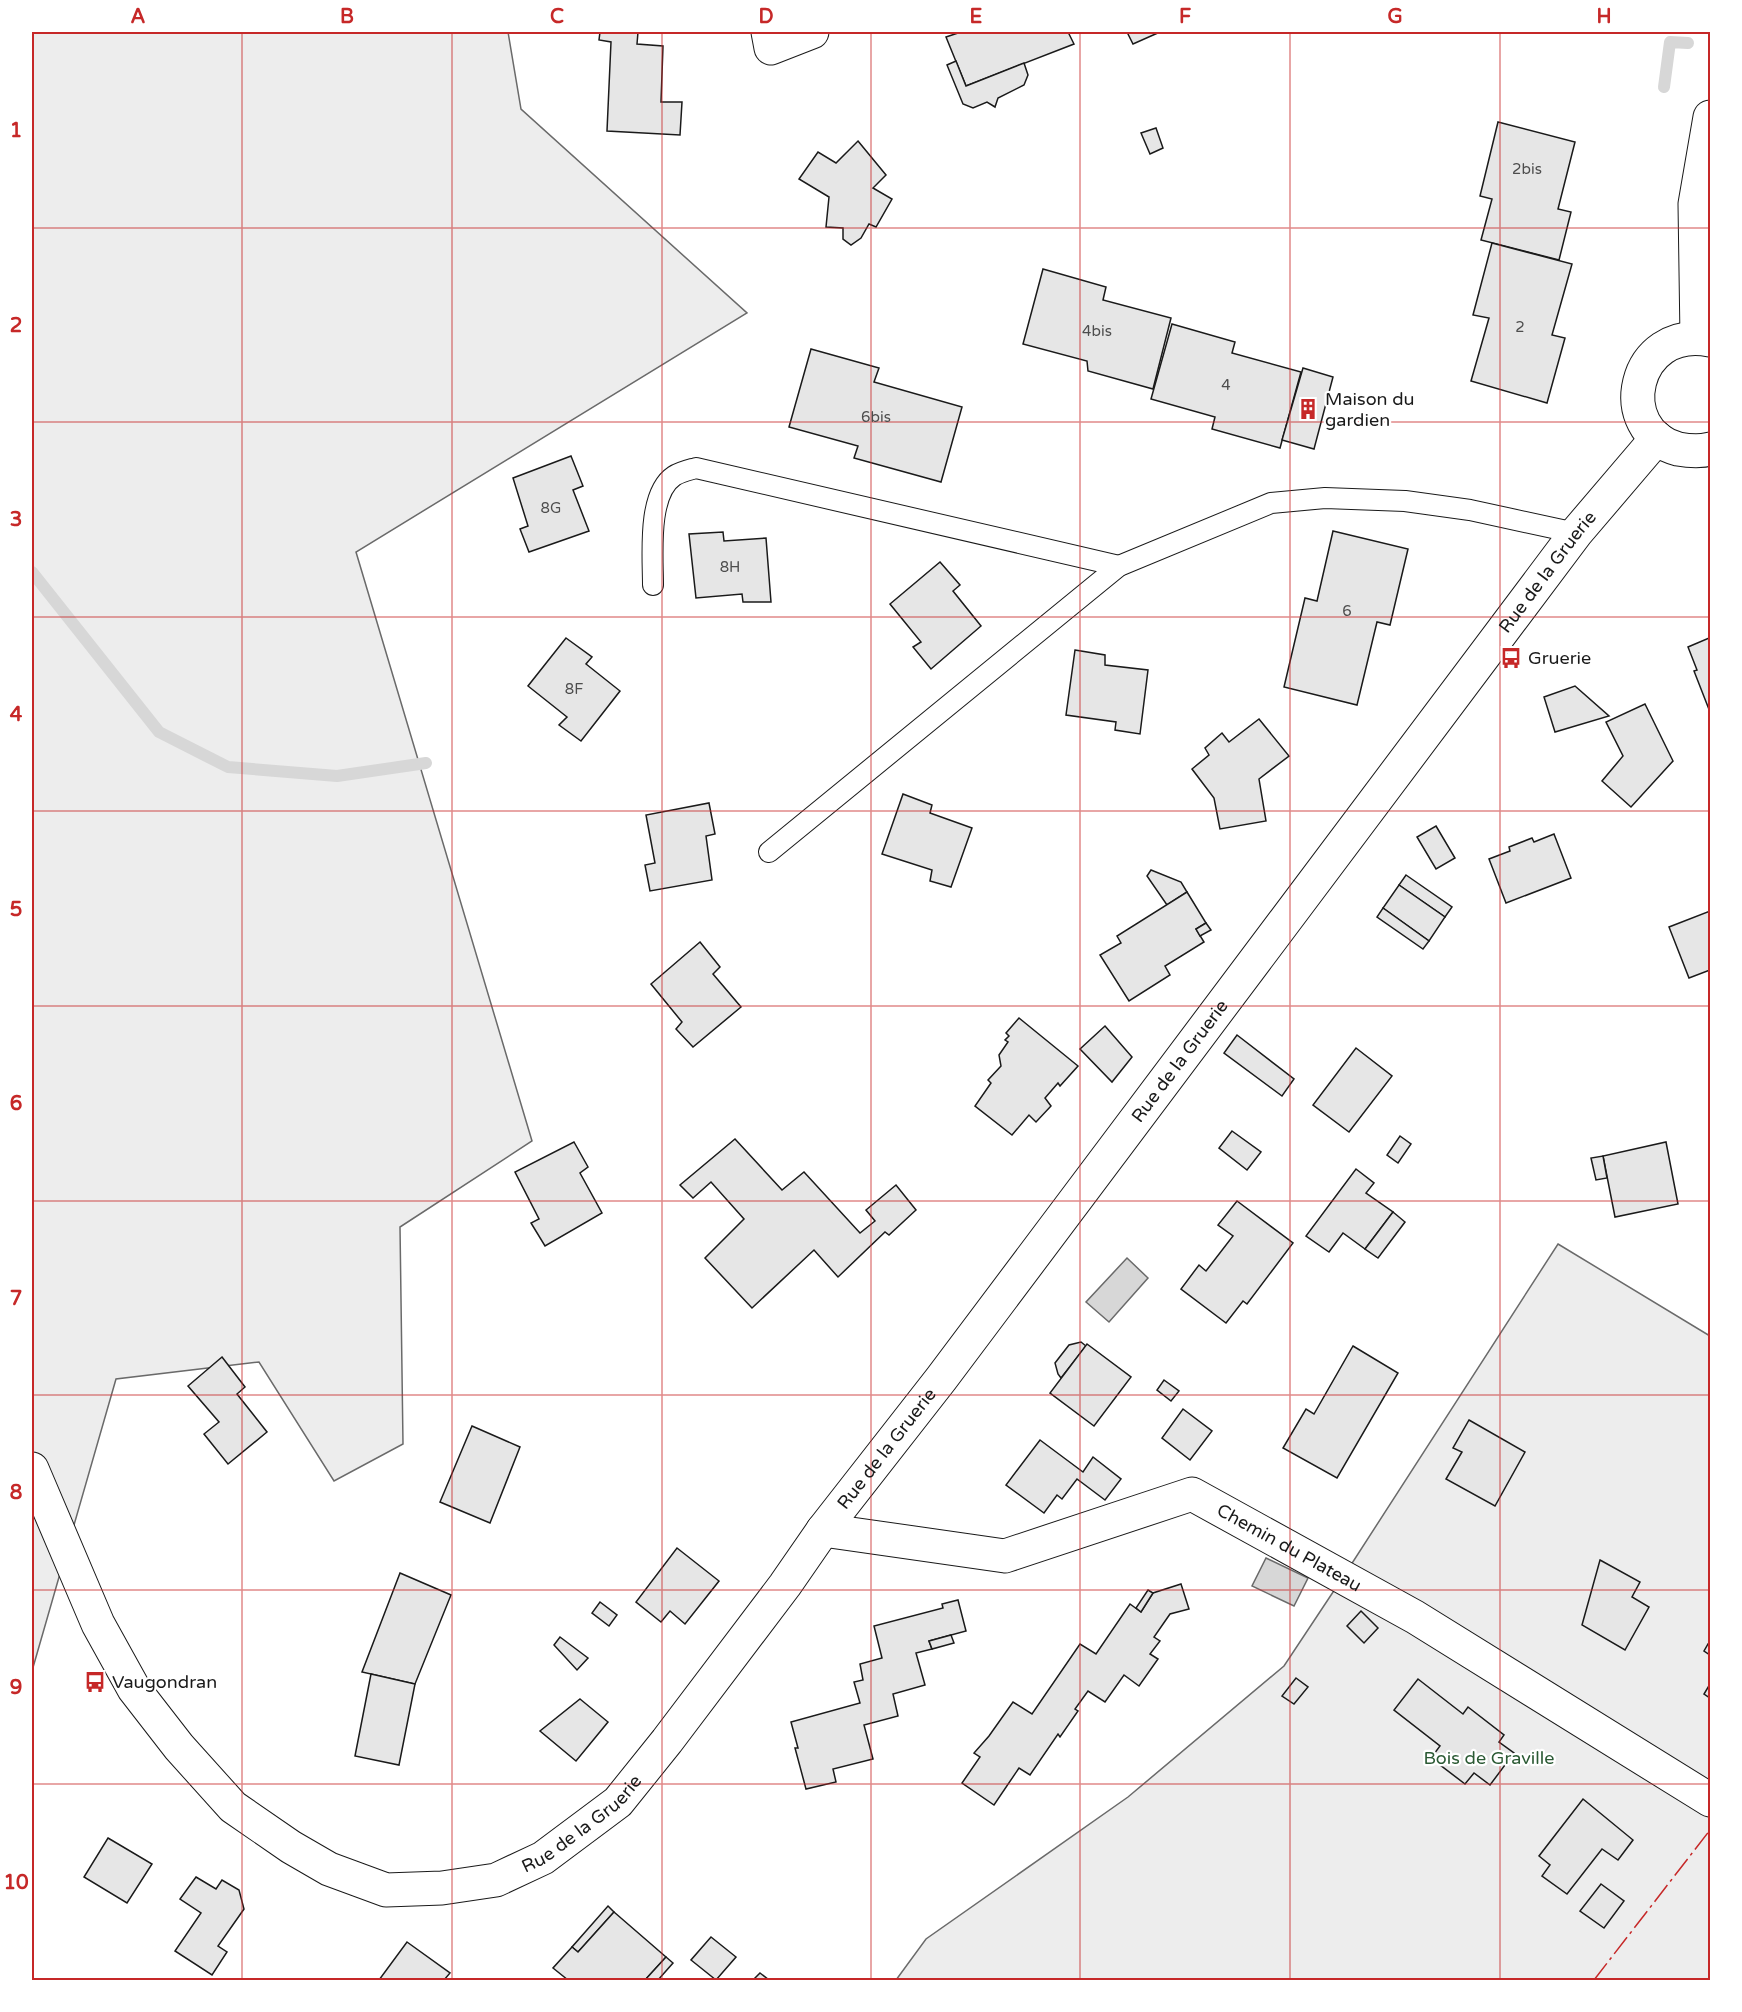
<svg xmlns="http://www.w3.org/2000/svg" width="1742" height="2012" font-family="'Varela Round',sans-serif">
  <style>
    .built { fill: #ededed; stroke: #6a6a6a; stroke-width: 1.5 }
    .water { fill: #d7d7d7; stroke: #6a6a6a; stroke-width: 1.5 }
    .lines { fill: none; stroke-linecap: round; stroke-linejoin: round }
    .stream { stroke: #d7d7d7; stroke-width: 12 }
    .building { fill: #e6e6e6; stroke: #1a1a1a; stroke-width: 1.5 }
    .lane-casing { stroke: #1a1a1a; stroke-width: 22 }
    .street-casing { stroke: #1a1a1a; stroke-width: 35 }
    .secondary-casing { stroke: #1a1a1a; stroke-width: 35 }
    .lane { stroke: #fff; stroke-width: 20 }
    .street { stroke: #fff; stroke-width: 33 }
    .secondary { stroke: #fff; stroke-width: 33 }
    .power { stroke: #c62828; stroke-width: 1.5; stroke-dasharray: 21 4.5 3 4.5; stroke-linecap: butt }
    .grid { fill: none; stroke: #c62828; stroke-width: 1.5; stroke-opacity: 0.55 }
    .labels { text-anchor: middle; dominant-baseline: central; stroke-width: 4.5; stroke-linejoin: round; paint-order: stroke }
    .number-label { font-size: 15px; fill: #4d4d4d }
    .poi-label { font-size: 18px; fill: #1a1a1a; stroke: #fff; text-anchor: start }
    .street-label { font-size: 18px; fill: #1a1a1a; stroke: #fff }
    .park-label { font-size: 18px; fill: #2b5a34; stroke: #fff }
    .neatline { fill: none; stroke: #c62828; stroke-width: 2 }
    .grid-label { font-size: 20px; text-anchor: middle; font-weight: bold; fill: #c62828 }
  </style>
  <rect width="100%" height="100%" fill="#fff"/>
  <g class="built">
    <path d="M32 32H508L521 109 747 313 356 552 532 1141 400 1227 403 1444 334 1481 259 1362 116 1379 32 1671Z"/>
    <path d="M1558 1244 1710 1336V1980H896L926 1939 1128 1797 1284 1666 1347 1571Z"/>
  </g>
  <g class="water">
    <path d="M1127 1258 1148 1278 1109 1322 1086 1302Z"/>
    <path d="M1266 1558 1308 1578 1294 1606 1252 1586Z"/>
  </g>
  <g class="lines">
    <g class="stream">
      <path d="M1664 87 1670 42 1688 43"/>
      <path d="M32 572 159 732 228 767 337 776 426 763"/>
    </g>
  </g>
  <g class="building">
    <path d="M600 32H638L637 44 663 46 661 102H682L680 135 607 131 611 42 599 40Z"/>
    <path d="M961 32H1068L1074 44 966 86 946 37Z"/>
    <path d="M1127 32H1160L1133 44Z"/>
    <path d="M956 61 966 86 1024 63 1028 75 1024 85 998 98 995 107 987 102 973 108 963 104 947 65Z"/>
    <path d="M1498 122 1575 142 1558 209 1571 212 1559 260 1481 240 1492 199 1480 196Z"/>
    <path d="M1156 128 1163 148 1150 154 1141 133Z"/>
    <path d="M858 141 886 175 873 188 892 199 876 227 869 224 861 238 851 245 843 239V228L826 227 829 197 799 179 818 152 836 163Z"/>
    <path d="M1492 243 1572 264 1552 335 1565 338 1547 403 1471 381 1489 318 1473 315Z"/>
    <path d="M1043 269 1106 287 1103 300 1171 318 1153 389 1088 371 1087 361 1023 344Z"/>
    <path d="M1172 324 1235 342 1232 353 1301 372 1280 448 1212 429 1215 417 1151 399Z"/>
    <path d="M811 349 879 368 874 382 962 407 941 482 854 458 858 446 789 427Z"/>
    <path d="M1303 368 1333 377 1314 449 1282 440Z"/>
    <path d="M571 456 583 486 573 490 589 531 529 552 520 529 528 526 513 478Z"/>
    <path d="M1333 531 1408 549 1390 625 1377 622 1357 705 1284 687 1305 598 1317 601Z"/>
    <path d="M723 532 724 541 766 538 771 602H743L742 594 696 598 689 534Z"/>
    <path d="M940 562 960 585 953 591 981 626 931 669 913 647 921 642 890 604Z"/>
    <path d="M566 638 592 657 586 664 620 691 581 741 559 725 567 717 528 686Z"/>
    <path d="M1709 638 1710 643V712L1694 671 1697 670 1688 647Z"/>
    <path d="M1075 650 1105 655V665L1148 670 1140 734 1115 730 1116 722 1066 715Z"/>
    <path d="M1575 686 1609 716 1555 732 1544 697Z"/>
    <path d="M1645 704 1673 761 1631 807 1602 781 1623 756 1606 722Z"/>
    <path d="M1259 719 1289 756 1259 779 1266 821 1220 829 1214 798 1192 769 1209 755 1205 748 1222 733 1229 742Z"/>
    <path d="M903 794 932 805 930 813 972 828 951 887 930 881 932 870 882 854Z"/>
    <path d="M709 803 715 834 706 836 712 880 650 891 645 865 655 863 646 815Z"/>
    <path d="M1436 826 1455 858 1436 869 1417 837Z"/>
    <path d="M1554 834 1571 878 1506 903 1489 859 1510 851 1509 847 1532 838 1534 842Z"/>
    <path d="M1151 870 1181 882 1187 892 1167 905 1147 876Z"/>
    <path d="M1406 875 1452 907 1445 917 1399 885Z"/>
    <path d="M1399 885 1445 917 1429 941 1383 908Z"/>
    <path d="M1187 892 1206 923 1196 929 1204 942 1165 966 1170 975 1129 1001 1100 955 1121 943 1117 936Z"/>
    <path d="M1383 908 1429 941 1423 949 1377 917Z"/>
    <path d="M1710 911V970L1689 978 1669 927Z"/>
    <path d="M1206 923 1211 930 1200 936 1196 929Z"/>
    <path d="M700 942 720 967 713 974 741 1007 693 1047 676 1029 682 1022 651 984Z"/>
    <path d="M1019 1018 1078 1066 1060 1086 1058 1083 1045 1098 1051 1106 1036 1122 1029 1115 1012 1135 975 1106 991 1083 988 1080 1001 1066 999 1055 1008 1042 1005 1040 1009 1036 1006 1033Z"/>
    <path d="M1105 1026 1132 1057 1112 1082 1080 1049Z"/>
    <path d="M1237 1035 1294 1079 1282 1096 1224 1053Z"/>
    <path d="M1356 1048 1392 1076 1349 1132 1313 1105Z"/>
    <path d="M1232 1131 1261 1152 1247 1170 1219 1148Z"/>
    <path d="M1400 1136 1411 1144 1398 1163 1387 1155Z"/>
    <path d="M735 1139 782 1190 804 1172 860 1233 875 1221 866 1210 896 1185 916 1210 889 1235 885 1232 838 1277 814 1250 752 1308 705 1258 744 1219 711 1182 693 1198 680 1185Z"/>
    <path d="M574 1142 588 1167 580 1173 602 1213 545 1246 531 1223 539 1219 515 1172Z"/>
    <path d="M1666 1142 1678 1204 1615 1217 1603 1156Z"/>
    <path d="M1603 1156 1607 1178 1596 1180 1591 1158Z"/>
    <path d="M1356 1169 1374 1183 1366 1193 1393 1212 1365 1249 1343 1233 1329 1252 1306 1236Z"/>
    <path d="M1237 1201 1293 1243 1247 1304 1243 1301 1226 1323 1181 1289 1199 1265 1206 1271 1233 1236 1218 1225Z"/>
    <path d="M1393 1212 1405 1222 1378 1258 1365 1249Z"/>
    <path d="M1081 1342 1086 1346 1061 1378 1058 1374 1055 1363 1069 1345Z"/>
    <path d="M1087 1344 1131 1377 1094 1426 1050 1393Z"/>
    <path d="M1353 1346 1398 1373 1337 1478 1283 1448 1306 1409 1314 1414Z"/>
    <path d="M222 1357 245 1387 237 1394 267 1432 228 1464 204 1434 219 1422 188 1386Z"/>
    <path d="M1164 1380 1179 1391 1171 1401 1157 1390Z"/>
    <path d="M1183 1409 1212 1431 1190 1460 1162 1438Z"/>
    <path d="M1469 1420 1525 1452 1495 1506 1446 1479 1462 1452 1453 1448Z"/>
    <path d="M472 1426 520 1447 490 1523 440 1502Z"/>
    <path d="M1040 1440 1083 1472 1093 1457 1121 1479 1105 1500 1077 1479 1062 1499 1057 1495 1044 1513 1006 1485Z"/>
    <path d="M677 1548 719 1581 685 1624 670 1611 661 1622 636 1602Z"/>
    <path d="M1600 1560 1640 1582 1632 1597 1649 1607 1625 1650 1582 1625Z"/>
    <path d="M400 1573 451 1595 415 1684 362 1672Z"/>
    <path d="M1181 1584 1189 1609 1170 1614 1154 1637 1160 1641 1150 1654 1158 1659 1139 1686 1124 1675 1105 1702 1088 1691 1075 1709 1078 1711 1060 1737 1058 1734 1030 1775 1019 1768 994 1805 962 1783 980 1757 974 1753 989 1736 1013 1702 1032 1714 1080 1644 1096 1654 1130 1604 1141 1612 1153 1593Z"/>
    <path d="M1148 1590 1153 1593 1141 1612 1136 1608Z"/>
    <path d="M958 1600 966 1631 929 1641 932 1649 916 1653 925 1685 893 1694 898 1716 864 1725 873 1759 833 1769 836 1782 806 1789 795 1748H798L791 1722 860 1703 854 1682 863 1680 860 1664 882 1658 874 1626 943 1608 942 1604Z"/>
    <path d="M600 1602 617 1615 609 1626 592 1613Z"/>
    <path d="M1361 1611 1378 1628 1364 1643 1347 1626Z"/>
    <path d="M951 1635 954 1643 932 1649 929 1641Z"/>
    <path d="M560 1637 588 1658 577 1670 554 1645Z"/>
    <path d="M1708 1644 1710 1645V1655L1704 1651Z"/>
    <path d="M371 1674 415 1684 399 1765 355 1756Z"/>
    <path d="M1296 1678 1308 1687 1294 1704 1282 1696Z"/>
    <path d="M1418 1679 1463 1714 1468 1707 1504 1735 1499 1742 1514 1753 1490 1785 1474 1773 1465 1784 1431 1758 1440 1746 1394 1710Z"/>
    <path d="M1710 1684V1698L1704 1694Z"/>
    <path d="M580 1699 608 1722 576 1761 540 1731Z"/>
    <path d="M1583 1799 1633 1840 1618 1860 1602 1849 1567 1894 1542 1876 1550 1865 1539 1856Z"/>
    <path d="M108 1838 152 1864 127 1903 84 1877Z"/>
    <path d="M196 1877 216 1889 222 1880 239 1890 244 1909 218 1946 227 1952 212 1975 175 1951 201 1913 180 1899Z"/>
    <path d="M1601 1884 1624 1901 1604 1928 1580 1911Z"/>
    <path d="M608 1906 614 1912 578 1952 572 1947Z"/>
    <path d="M614 1912 666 1957 645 1980H568L553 1968 572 1947 578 1952Z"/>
    <path d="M711 1937 736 1957 716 1980 691 1960Z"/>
    <path d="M407 1942 450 1973 444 1980H379Z"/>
    <path d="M666 1957 673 1963 658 1980H645Z"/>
    <path d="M760 1973 769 1980H753Z"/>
  </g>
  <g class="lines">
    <defs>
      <g id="lane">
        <path d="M653 585C653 556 647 494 674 476 680 472 689 470 696 468L1119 566"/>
        <path d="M769 852 1119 566 1271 503 1325 498 1405 501 1470 510 1576 533"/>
      </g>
      <g id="street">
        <path d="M768 32 771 48 812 32"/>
        <path id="s1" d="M823 1530 1005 1556 1192 1494 1415 1617 1710 1800"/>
      </g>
      <g id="secondary">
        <path d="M1697 338 1695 204 1710 117"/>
        <path d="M1710 340C1632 325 1611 431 1678 449 1689 451 1700 452 1710 449"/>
        <path id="s2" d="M32 1469 98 1624 134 1689 179 1747 233 1807 291 1847 329 1869 386 1890 442 1888 496 1880 543 1858 618 1802 667 1741 785 1585 823 1530 941 1379 1576 533 1657 438"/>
      </g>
    </defs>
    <use href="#lane" class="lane-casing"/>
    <use href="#street" class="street-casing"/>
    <use href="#secondary" class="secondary-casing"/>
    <use href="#lane" class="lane"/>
    <use href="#street" class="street"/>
    <use href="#secondary" class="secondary"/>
    <path class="power" d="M1594 1980 1710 1830"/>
  </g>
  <path class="grid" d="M242 32V1980M452 32V1980M662 32V1980M871 32V1980M1080 32V1980M1290 32V1980M1500 32V1980M32 228H1710M32 422H1710M32 617H1710M32 811H1710M32 1006H1710M32 1201H1710M32 1395H1710M32 1590H1710M32 1784H1710"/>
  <defs>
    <symbol id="building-bare" viewBox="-9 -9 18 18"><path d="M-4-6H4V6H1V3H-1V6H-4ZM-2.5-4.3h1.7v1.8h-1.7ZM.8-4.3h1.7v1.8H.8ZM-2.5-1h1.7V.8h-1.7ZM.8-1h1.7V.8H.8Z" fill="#c62828" stroke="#fff" stroke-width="2.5" paint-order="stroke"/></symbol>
    <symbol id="bus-bare" viewBox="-9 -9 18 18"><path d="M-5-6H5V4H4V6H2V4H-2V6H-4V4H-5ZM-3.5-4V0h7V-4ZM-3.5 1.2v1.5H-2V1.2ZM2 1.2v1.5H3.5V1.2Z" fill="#c62828" stroke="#fff" stroke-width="2.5" paint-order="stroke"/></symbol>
  </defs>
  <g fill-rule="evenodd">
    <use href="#building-bare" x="1293" y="394" width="30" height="30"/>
    <use href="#bus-bare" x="1496" y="643" width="30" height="30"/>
    <use href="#bus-bare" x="80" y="1667" width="30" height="30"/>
  </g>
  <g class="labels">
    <g class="number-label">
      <text x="1527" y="169">2bis</text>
      <text x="1520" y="327">2</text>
      <text x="1097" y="331">4bis</text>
      <text x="1226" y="385">4</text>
      <text x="876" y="417">6bis</text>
      <text x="551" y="508">8G</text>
      <text x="730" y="567">8H</text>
      <text x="1347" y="611">6</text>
      <text x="574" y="689">8F</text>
    </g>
    <g class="poi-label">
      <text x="1325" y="399">Maison du<tspan x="1325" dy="21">gardien</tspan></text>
      <text x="1528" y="658">Gruerie</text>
      <text x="112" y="1682">Vaugondran</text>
    </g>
    <g class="street-label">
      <text stroke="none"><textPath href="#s2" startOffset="2370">Rue de la Gruerie</textPath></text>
      <text stroke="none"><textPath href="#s2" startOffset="1758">Rue de la Gruerie</textPath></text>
      <text stroke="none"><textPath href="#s2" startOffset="1272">Rue de la Gruerie</textPath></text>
      <text stroke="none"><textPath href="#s1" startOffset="492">Chemin du Plateau</textPath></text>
      <text stroke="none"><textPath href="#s2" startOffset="786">Rue de la Gruerie</textPath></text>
    </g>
    <g class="park-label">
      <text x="1489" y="1758">Bois de Graville</text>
    </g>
  </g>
  <rect width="1742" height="2012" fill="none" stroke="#ffffff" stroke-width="66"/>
  <rect x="33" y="33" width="1676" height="1946" class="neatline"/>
  <g class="grid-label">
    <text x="138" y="23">A</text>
    <text x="347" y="23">B</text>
    <text x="557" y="23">C</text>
    <text x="766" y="23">D</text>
    <text x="976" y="23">E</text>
    <text x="1185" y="23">F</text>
    <text x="1395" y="23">G</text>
    <text x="1604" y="23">H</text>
    <text x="16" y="137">1</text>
    <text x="16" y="332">2</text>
    <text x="16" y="526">3</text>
    <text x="16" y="721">4</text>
    <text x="16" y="916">5</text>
    <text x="16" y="1110">6</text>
    <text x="16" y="1305">7</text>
    <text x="16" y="1499">8</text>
    <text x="16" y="1694">9</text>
    <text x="16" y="1889">10</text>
  </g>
</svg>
